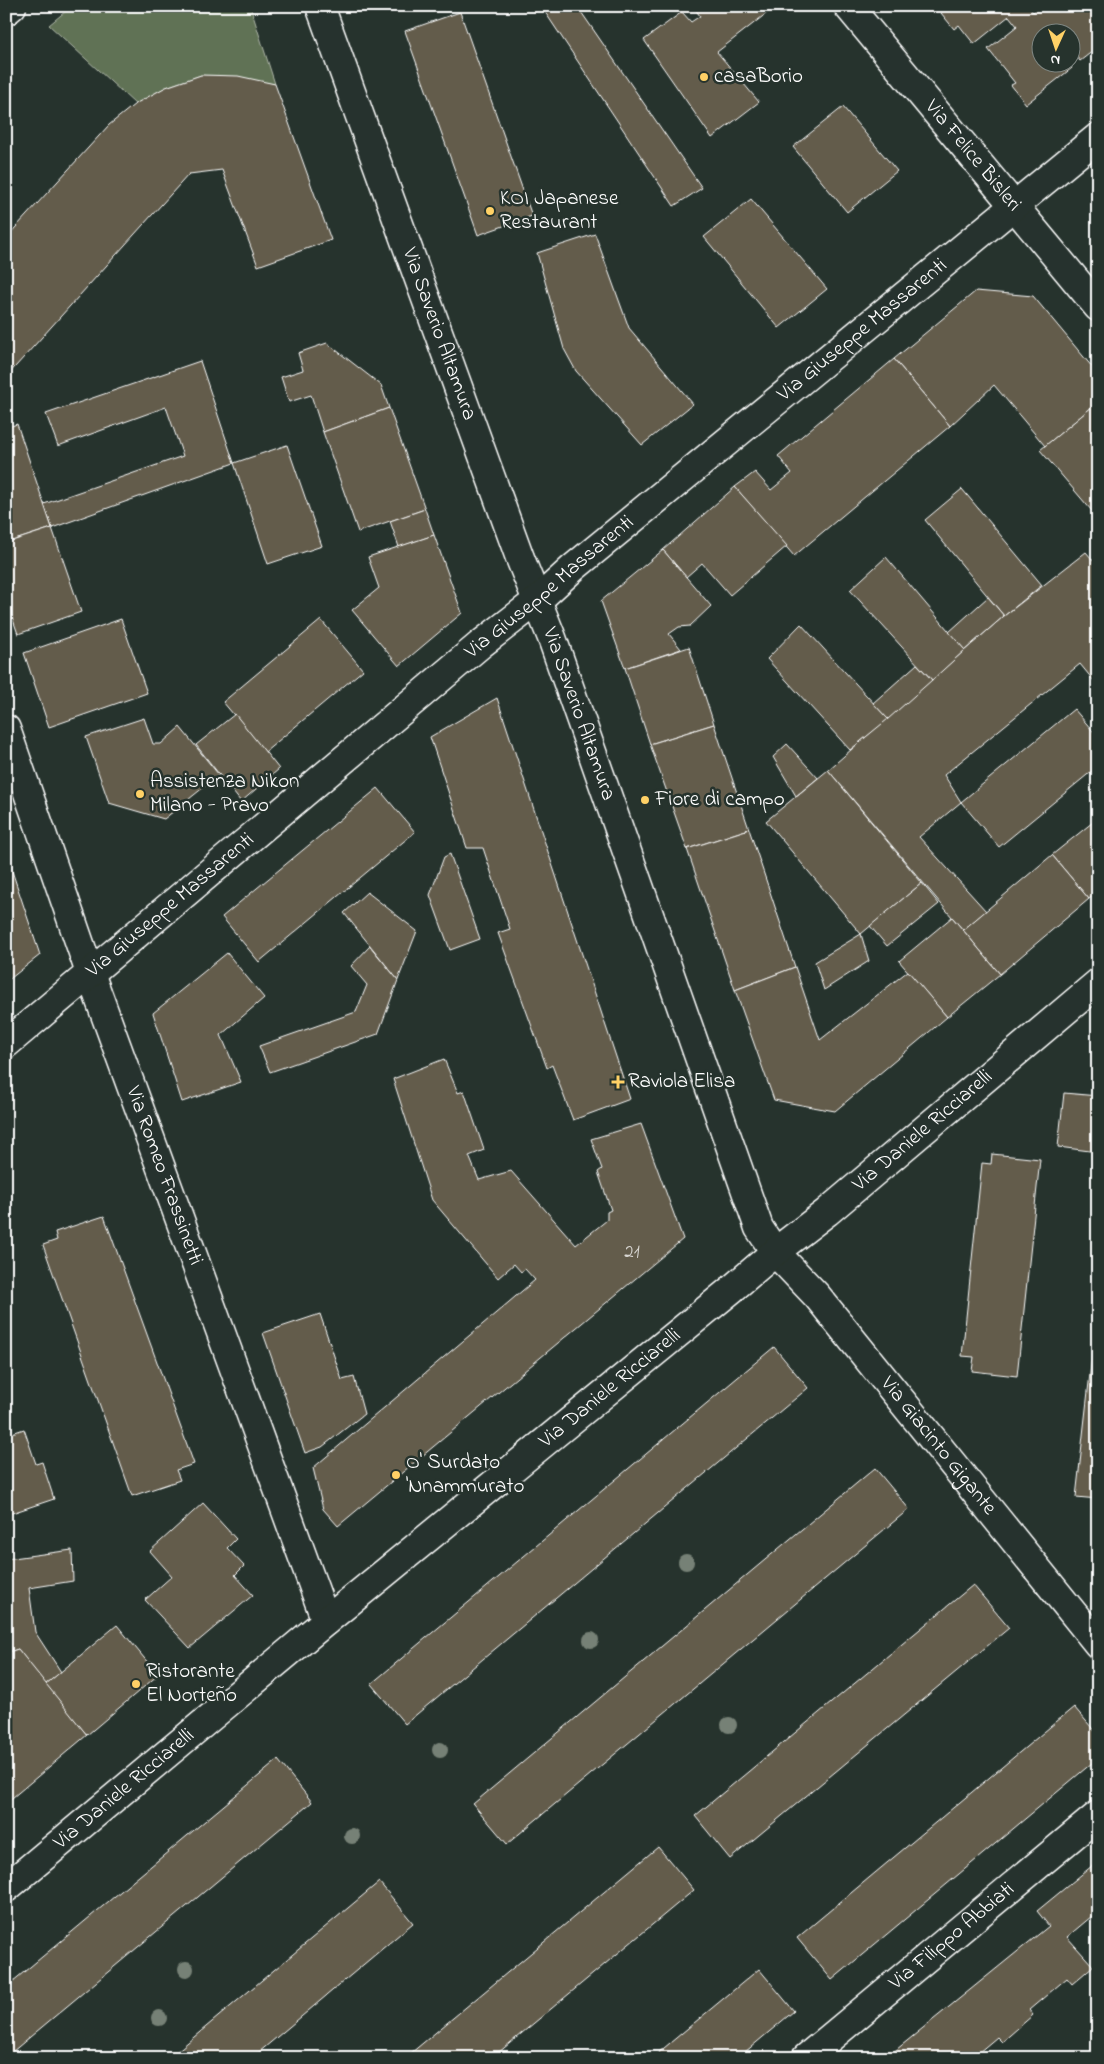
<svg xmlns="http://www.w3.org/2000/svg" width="1104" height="2064" font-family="'Indie Flower',sans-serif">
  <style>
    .green { fill: #607255; stroke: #b0b8aa }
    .building { fill: #635c4b; stroke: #fff }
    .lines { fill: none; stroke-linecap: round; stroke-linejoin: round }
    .street-casing { stroke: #fff; stroke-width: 31 }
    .secondary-casing { stroke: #fff; stroke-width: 31 }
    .street { stroke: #26332d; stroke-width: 28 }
    .secondary { stroke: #26332d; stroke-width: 28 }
    .tree { fill: #768176 }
    .poi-dot { fill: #ffd166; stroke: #26332d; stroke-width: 2 }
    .labels { text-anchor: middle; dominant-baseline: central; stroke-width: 5; stroke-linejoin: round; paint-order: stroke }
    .number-label { font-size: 19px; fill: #d8d6d2 }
    .poi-label { font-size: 21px; fill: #fff; stroke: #26332d; text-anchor: start }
    .street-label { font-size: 21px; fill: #fff; stroke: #26332d }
  </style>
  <rect width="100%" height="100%" fill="#26332d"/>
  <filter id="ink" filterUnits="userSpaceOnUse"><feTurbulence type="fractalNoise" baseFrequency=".02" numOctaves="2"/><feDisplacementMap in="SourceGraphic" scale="10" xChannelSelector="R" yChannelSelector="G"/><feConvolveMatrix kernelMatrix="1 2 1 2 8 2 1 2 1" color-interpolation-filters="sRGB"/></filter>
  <g filter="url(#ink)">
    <path class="green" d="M72 6H250L275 84 201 75 166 87 135 104 49 25Z"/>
    <g class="building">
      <path d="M541 6H577L702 188 674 206Z"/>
      <path d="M693 6H776L717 52 759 102 712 138 644 40 682 12 691 22 700 16Z"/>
      <path d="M949 6H1028L1033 12 1041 6H1098V47L1080 61 1072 51V32H1042V62H1068L1072 68 1026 104 1011 85 1015 83 988 49 1017 26 1009 16 974 44 959 25 954 29 941 13Z"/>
      <path d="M460 12 532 216 478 235 405 31Z"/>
      <path d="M201 75 238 76 275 84 331 240 258 266 222 170 189 174 6 377V238L109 125 135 104 166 87Z"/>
      <path d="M843 107 897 171 847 212 793 147Z"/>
      <path d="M751 199 827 289 779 328 704 237Z"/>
      <path d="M595 234 629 328 693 404 642 445 576 371 564 349 537 253Z"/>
      <path d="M976 291 1033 296 1098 374V402L1045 446 994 385 950 426 894 359Z"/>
      <path d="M327 343 381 385 389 408 323 432 311 395 289 402 281 377 303 370 298 353Z"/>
      <path d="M894 359 950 426 794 556 735 487 755 472 771 490 792 473 778 456Z"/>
      <path d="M200 361 234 463 52 528 44 504 183 456 166 407 58 446 46 414Z"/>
      <path d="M1098 402V518L1040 450Z"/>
      <path d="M389 408 425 509 358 532 323 432Z"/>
      <path d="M17 424 52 528 6 543V428Z"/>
      <path d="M287 445 322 546 268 564 234 463Z"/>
      <path d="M735 487 787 546 730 595 702 563 686 577 663 550Z"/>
      <path d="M962 489 1042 585 1004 616 925 520Z"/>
      <path d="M425 509 434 535 399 547 390 521Z"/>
      <path d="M52 528 81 612 18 634 6 600V543Z"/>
      <path d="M434 535 462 613 399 666 352 610 379 588 368 557Z"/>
      <path d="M663 550 711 606 690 626 679 627 669 634 681 649 625 668 601 601Z"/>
      <path d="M1086 552 1098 566V686L1080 664 944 775 961 802 919 837 986 911 963 930 828 770 1004 616Z"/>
      <path d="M886 557 965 650 932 680 850 590Z"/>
      <path d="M988 597 1004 616 965 650 949 632Z"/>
      <path d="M121 619 147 693 49 727 24 653Z"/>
      <path d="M321 620 363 670 265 752 223 702Z"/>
      <path d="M801 624 888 719 850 750 767 659Z"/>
      <path d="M689 647 714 724 650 744 625 668Z"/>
      <path d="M917 664 932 680 888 719 873 703Z"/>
      <path d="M497 698 630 1099 573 1120 552 1065 547 1068 498 933 510 929 483 848H467L430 737Z"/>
      <path d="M1074 709 1098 737V766L999 847 961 802Z"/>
      <path d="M235 714 279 769 241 802 196 745Z"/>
      <path d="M144 718 153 744H161L180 727 219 775 164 819 109 803 86 737Z"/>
      <path d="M714 724 749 829 687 849 650 744Z"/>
      <path d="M787 744 818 778 796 796 773 757Z"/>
      <path d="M828 770 922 883 861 934 766 821Z"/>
      <path d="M378 788 415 832 259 962 222 917Z"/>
      <path d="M1098 818V892L1089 899 1052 855Z"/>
      <path d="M749 829 795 967 735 990 687 849Z"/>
      <path d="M6 853 40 955 6 982Z"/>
      <path d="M450 854 480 939 450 950 430 895 444 857Z"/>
      <path d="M1052 855 1089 899 1000 974 963 930Z"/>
      <path d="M922 883 939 904 887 946 870 926Z"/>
      <path d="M367 892 417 931 398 980 344 913Z"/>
      <path d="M952 917 1000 974 947 1017 899 961Z"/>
      <path d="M861 934 869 961 824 990 815 962Z"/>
      <path d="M370 946 398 980 378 1034 270 1072 259 1046 356 1012 367 985 351 966Z"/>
      <path d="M227 953 264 998 221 1035 241 1082 182 1102 153 1013Z"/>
      <path d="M795 967 820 1040 908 971 947 1017 835 1111 774 1100 735 990Z"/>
      <path d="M444 1059 458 1093 464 1091 484 1150 469 1156 479 1180 511 1171 576 1245 607 1220V1212L611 1210 598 1172 602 1169 591 1139 641 1124 683 1239 338 1526 323 1509 313 1468 535 1280 525 1269 521 1272 514 1264 498 1278 432 1200 393 1079Z"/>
      <path d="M1064 1093 1098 1096V1152L1058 1147Z"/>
      <path d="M992 1154 1040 1159 1017 1376 972 1371 974 1357 962 1356 982 1163 991 1164Z"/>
      <path d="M104 1216 194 1464 176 1470 180 1480 132 1496 43 1245 57 1240 55 1232Z"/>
      <path d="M1098 1303V1499L1076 1497Z"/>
      <path d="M320 1314 342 1380 354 1377 364 1414 322 1447 305 1453 263 1333Z"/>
      <path d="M774 1347 808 1388 405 1724 371 1684Z"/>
      <path d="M24 1429 36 1464 42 1462 54 1499 6 1515V1435Z"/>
      <path d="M875 1468 909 1509 507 1844 473 1804Z"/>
      <path d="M203 1503 236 1539 227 1548 244 1566 235 1575 253 1595 190 1648 145 1600 172 1576 150 1551Z"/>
      <path d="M72 1550 73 1581 29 1588 35 1632 61 1672 45 1685 18 1649 6 1653V1559Z"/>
      <path d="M973 1585 1009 1628 730 1859 695 1816Z"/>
      <path d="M117 1625 158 1675 87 1735 45 1685Z"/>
      <path d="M18 1649 87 1735 6 1803V1653Z"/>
      <path d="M1074 1707 1098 1735V1758L832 1980 797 1938Z"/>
      <path d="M278 1760 312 1802 6 2057V1987Z"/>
      <path d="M658 1847 694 1890 492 2058H405Z"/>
      <path d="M1098 1861V1911L1067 1937 1093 1966 1072 1984 1067 1978 1029 2010 1033 2015 1002 2042 997 2037 972 2058H886L1049 1926 1037 1911Z"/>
      <path d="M379 1882 413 1923 252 2058H169Z"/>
      <path d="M759 1969 794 2011 738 2058H652Z"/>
    </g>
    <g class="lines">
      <defs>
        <g id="street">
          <path id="s1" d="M320 6 520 558 552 638 759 1228 775 1252 817 1296 1098 1644"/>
          <path id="s2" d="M848 6 1098 307"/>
          <path id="s3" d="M6 729 90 973 326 1621"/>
          <path id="s4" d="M6 1044 481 644 538 600 573 568 1098 137"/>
          <path id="s5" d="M6 1888 326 1621 732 1289 775 1252 827 1212 1098 983"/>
          <path id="s6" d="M806 2058 1098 1815"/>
        </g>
        <path id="secondary" d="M6 11 12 6"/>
      </defs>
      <use href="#street" class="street-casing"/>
      <use href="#secondary" class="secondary-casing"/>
      <use href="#street" class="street"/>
      <use href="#secondary" class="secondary"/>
    </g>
    <g class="tree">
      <circle cx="686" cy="1562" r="8"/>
      <circle cx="591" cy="1640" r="8"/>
      <circle cx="729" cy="1725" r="8"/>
      <circle cx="440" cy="1750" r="8"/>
      <circle cx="352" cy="1836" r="8"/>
      <circle cx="186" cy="1969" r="8"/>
      <circle cx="159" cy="2018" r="8"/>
    </g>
  </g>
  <g class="poi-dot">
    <circle cx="704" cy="77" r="5"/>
    <circle cx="490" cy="211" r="5"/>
    <circle cx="140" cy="794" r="5"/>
    <circle cx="645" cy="800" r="5"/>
    <path d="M615.5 1074.5h5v5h5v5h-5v5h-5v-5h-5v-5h5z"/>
    <circle cx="396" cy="1475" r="5"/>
    <circle cx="136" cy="1684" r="5"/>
  </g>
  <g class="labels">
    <g class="number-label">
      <text x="632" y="1252">21</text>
    </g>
    <g class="poi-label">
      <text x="714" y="77">casaBorio</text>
      <text x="500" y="199">KOI Japanese<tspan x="500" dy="24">Restaurant</tspan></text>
      <text x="150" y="782">Assistenza Nikon<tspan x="150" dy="24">Milano - Pravo</tspan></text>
      <text x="655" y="800">Fiore di campo</text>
      <text x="628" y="1082">Raviola Elisa</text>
      <text x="406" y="1463">O' Surdato<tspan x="406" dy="24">'Nnammurato</tspan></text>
      <text x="146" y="1672">Ristorante<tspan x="146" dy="24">El Norteño</tspan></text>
    </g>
    <g class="street-label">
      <text stroke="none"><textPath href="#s2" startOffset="195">Via Felice Bisleri</textPath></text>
      <text stroke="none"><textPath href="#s4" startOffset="1115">Via Giuseppe Massarenti</textPath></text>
      <text stroke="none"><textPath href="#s1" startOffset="349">Via Saverio Altamura</textPath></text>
      <text stroke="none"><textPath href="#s4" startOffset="710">Via Giuseppe Massarenti</textPath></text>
      <text stroke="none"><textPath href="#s1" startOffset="754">Via Saverio Altamura</textPath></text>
      <text stroke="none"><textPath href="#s4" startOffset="215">Via Giuseppe Massarenti</textPath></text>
      <text stroke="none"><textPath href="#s5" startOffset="1189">Via Daniele Ricciarelli</textPath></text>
      <text stroke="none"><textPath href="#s3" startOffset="474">Via Romeo Frassinetti</textPath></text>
      <text stroke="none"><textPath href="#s5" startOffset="784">Via Daniele Ricciarelli</textPath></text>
      <text stroke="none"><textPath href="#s1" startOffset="1581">Via Giacinto Gigante</textPath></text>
      <text stroke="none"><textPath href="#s5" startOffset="154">Via Daniele Ricciarelli</textPath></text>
      <text stroke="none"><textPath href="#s6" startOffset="190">Via Filippo Abbiati</textPath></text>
    </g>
  </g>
  <rect width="1104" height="2064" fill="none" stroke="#26332d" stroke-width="25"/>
  <rect x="12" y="12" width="1079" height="2039" fill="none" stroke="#fff" stroke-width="2" filter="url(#ink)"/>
  <g transform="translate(1056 48) rotate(183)"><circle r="24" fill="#26332d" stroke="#7d8581"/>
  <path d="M0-4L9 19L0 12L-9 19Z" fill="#ffd166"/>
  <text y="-8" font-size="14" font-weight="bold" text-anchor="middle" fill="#ffffff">N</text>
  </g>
</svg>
